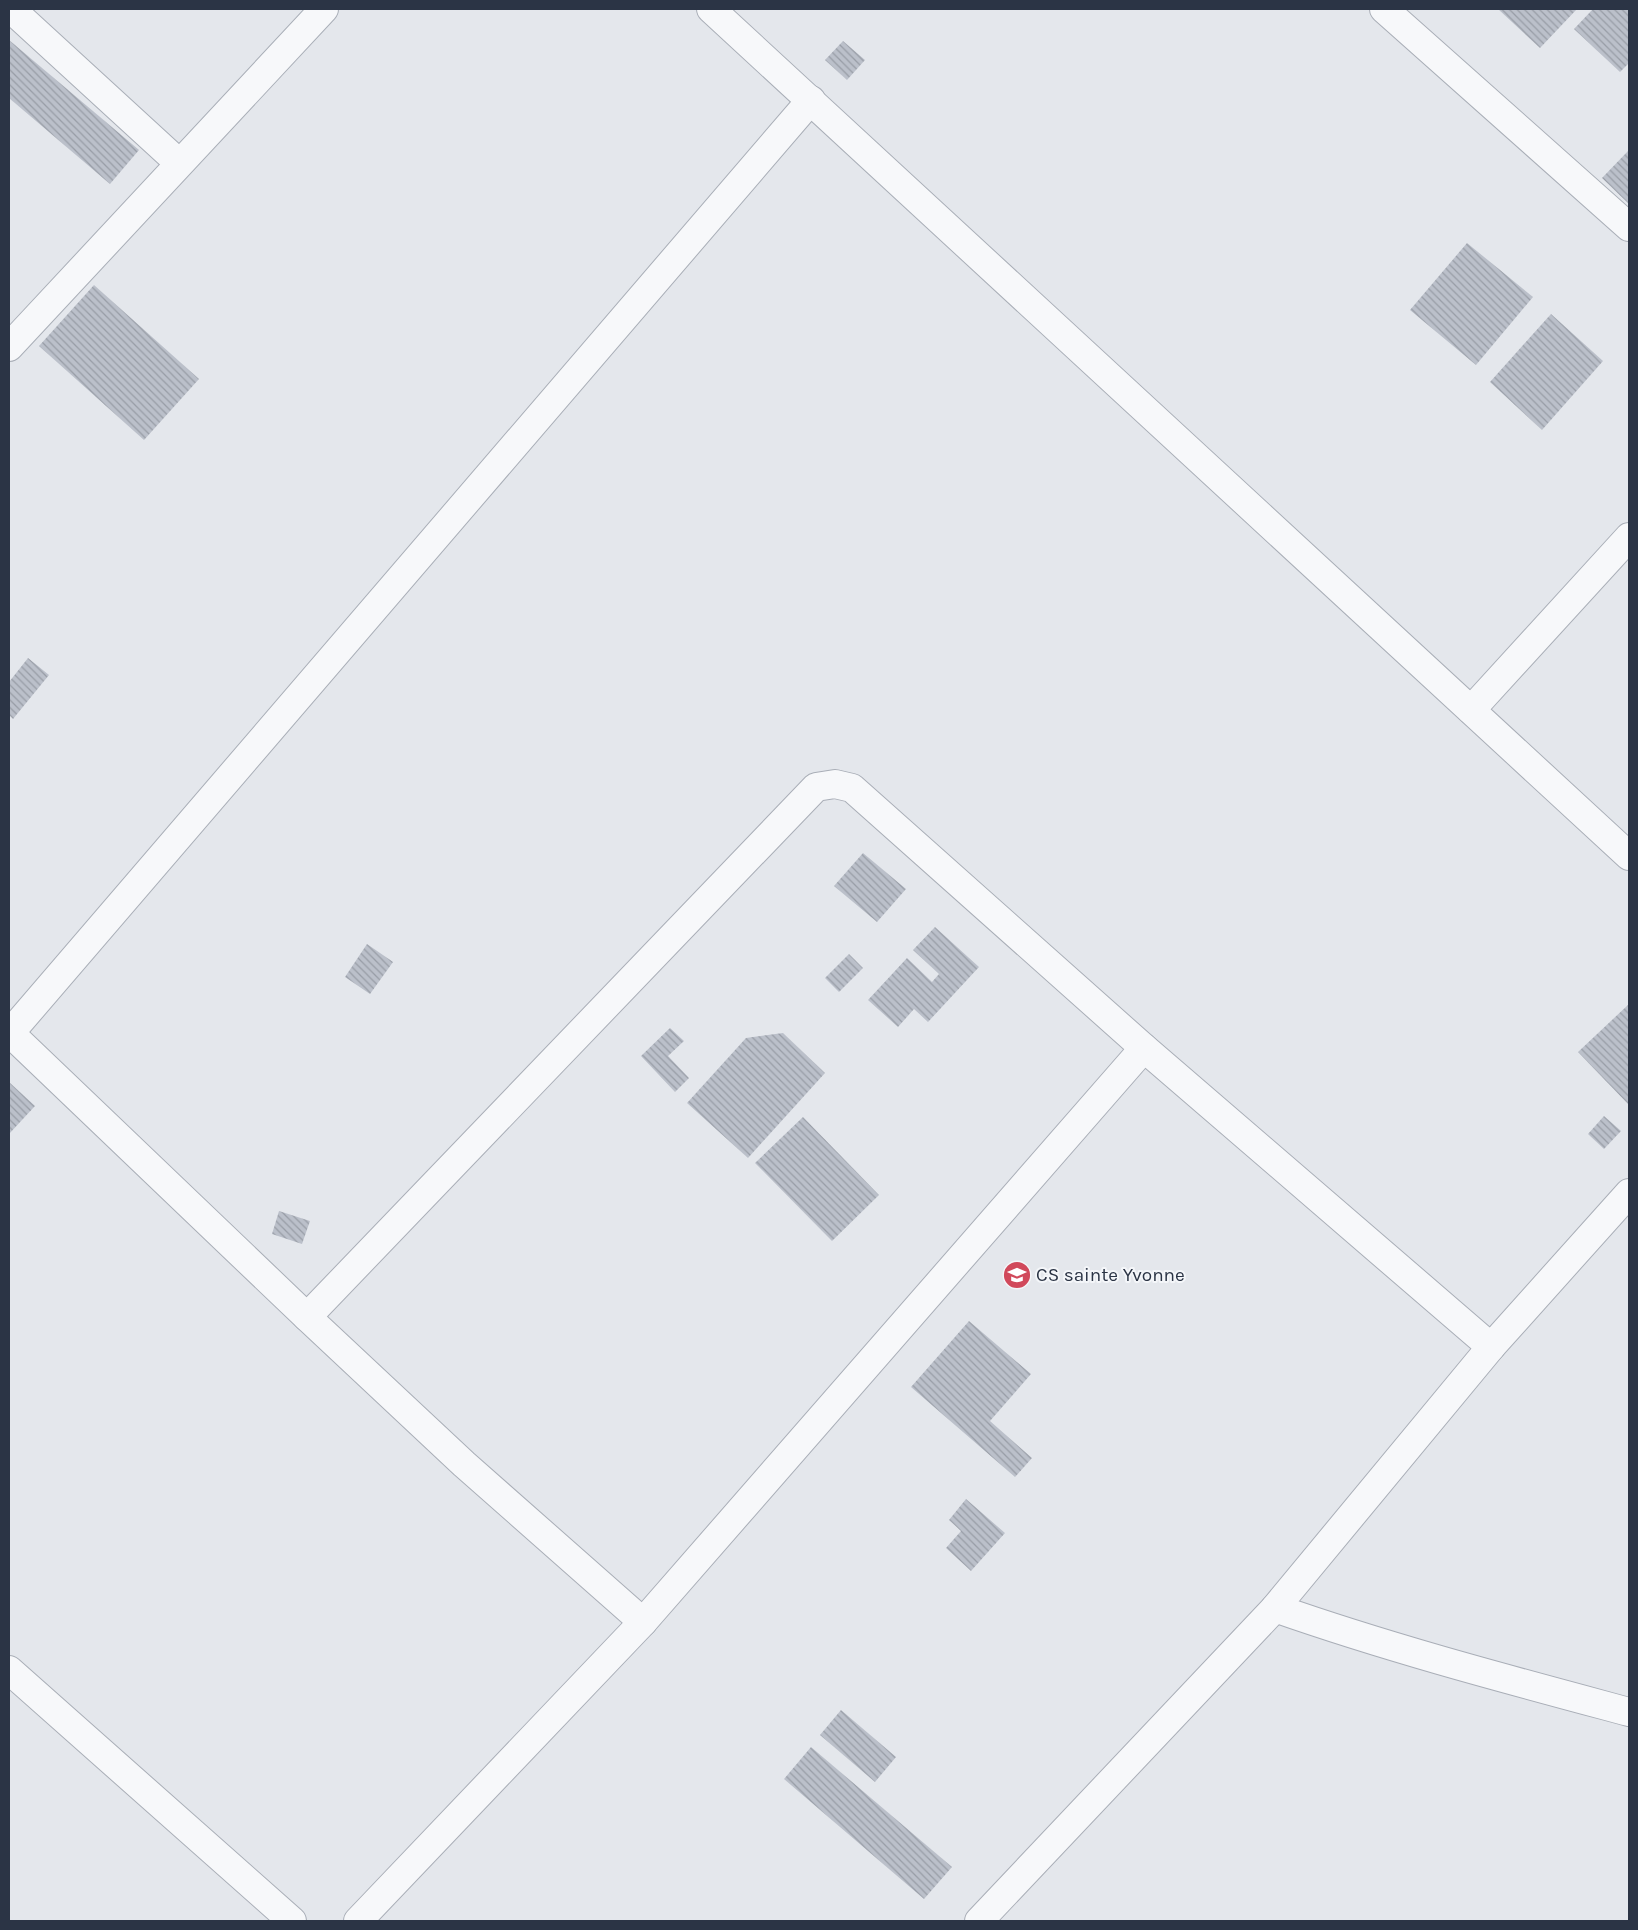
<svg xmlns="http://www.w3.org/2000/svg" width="1638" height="1930" font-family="Karla,sans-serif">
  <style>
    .building { fill: url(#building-back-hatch) }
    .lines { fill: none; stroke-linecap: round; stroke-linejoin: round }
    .minor-casing { stroke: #a9aeb7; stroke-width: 30 }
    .minor { stroke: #f7f8fa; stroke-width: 28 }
    .labels { text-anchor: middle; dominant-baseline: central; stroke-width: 4; stroke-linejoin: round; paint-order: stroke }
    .poi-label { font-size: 19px; fill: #2b3445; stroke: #f4f6f9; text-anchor: start }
  </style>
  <defs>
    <pattern id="building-back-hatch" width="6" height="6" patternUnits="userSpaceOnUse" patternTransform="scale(1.25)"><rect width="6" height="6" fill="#bbc0ca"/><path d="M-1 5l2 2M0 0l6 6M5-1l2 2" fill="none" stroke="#989da6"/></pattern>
  </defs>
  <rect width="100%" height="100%" fill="#e4e7ec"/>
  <g class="building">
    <path d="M1498 9H1577L1540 48Z"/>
    <path d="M1593 9H1629V63L1620 72 1574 29Z"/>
    <path d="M9 40 139 150 110 184 9 98Z"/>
    <path d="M843 41 865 60 847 80 825 60Z"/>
    <path d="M1629 150V204L1602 178Z"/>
    <path d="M1467 243 1533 297 1476 365 1410 310Z"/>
    <path d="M94 285 199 379 144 440 39 346Z"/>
    <path d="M1551 314 1603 361 1542 430 1490 382Z"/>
    <path d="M28 658 49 675 13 719 9 715V682Z"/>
    <path d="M863 853 906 889 877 922 834 886Z"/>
    <path d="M935 927 979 967 928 1022 914 1009 898 1027 868 1000 907 958 932 982 939 974 913 950Z"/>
    <path d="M367 944 393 962 370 994 345 977Z"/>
    <path d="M849 954 863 968 839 992 825 978Z"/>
    <path d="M1629 1004V1105L1578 1052Z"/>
    <path d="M670 1028 684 1041 668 1056 689 1078 675 1092 641 1056Z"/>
    <path d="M783 1033 825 1073 748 1158 687 1103 746 1038Z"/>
    <path d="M9 1082 35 1106 9 1134Z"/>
    <path d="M1604 1116 1621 1131 1604 1149 1588 1134Z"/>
    <path d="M803 1117 879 1195 832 1241 755 1163Z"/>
    <path d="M279 1211 310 1221 302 1244 272 1234Z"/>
    <path d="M969 1321 1031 1374 990 1421 1032 1458 1015 1477 911 1387Z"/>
    <path d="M966 1499 1005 1533 971 1571 946 1548 961 1531 949 1520Z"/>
    <path d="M841 1710 896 1757 875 1782 820 1735Z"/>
    <path d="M811 1747 952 1867 924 1899 784 1779Z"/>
  </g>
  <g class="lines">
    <defs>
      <g id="minor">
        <path d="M11 9 179 163"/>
        <path d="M711 9 1629 856"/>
        <path d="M1384 9 1629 227"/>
        <path d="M9 347 324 9"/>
        <path d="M1471 710 1629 537"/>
        <path d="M9 1032 307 1317 464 1464 643 1622"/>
        <path d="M10 1033 811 100"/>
        <path d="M307 1317 816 787 835 784 852 788 1144 1048 1491 1347"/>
        <path d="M1275 1608C1392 1649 1510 1680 1629 1712"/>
        <path d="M9 1670 292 1921"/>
        <path d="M358 1921 643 1622 1144 1048"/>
        <path d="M979 1921 1275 1608 1491 1347 1629 1193"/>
      </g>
    </defs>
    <use href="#minor" class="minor-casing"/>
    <use href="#minor" class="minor"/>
  </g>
  <defs>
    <symbol id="school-disc" viewBox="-11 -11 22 22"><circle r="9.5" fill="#d1495b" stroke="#f4f6f9"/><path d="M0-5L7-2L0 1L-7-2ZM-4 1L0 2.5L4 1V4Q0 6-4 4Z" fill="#fff"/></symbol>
  </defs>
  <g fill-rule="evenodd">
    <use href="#school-disc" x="1001" y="1259" width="32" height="32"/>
  </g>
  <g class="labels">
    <g class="poi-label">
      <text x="1036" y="1275">CS sainte Yvonne</text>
    </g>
  </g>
  <rect width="1638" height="1930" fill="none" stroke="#2b3445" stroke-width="20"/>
</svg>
